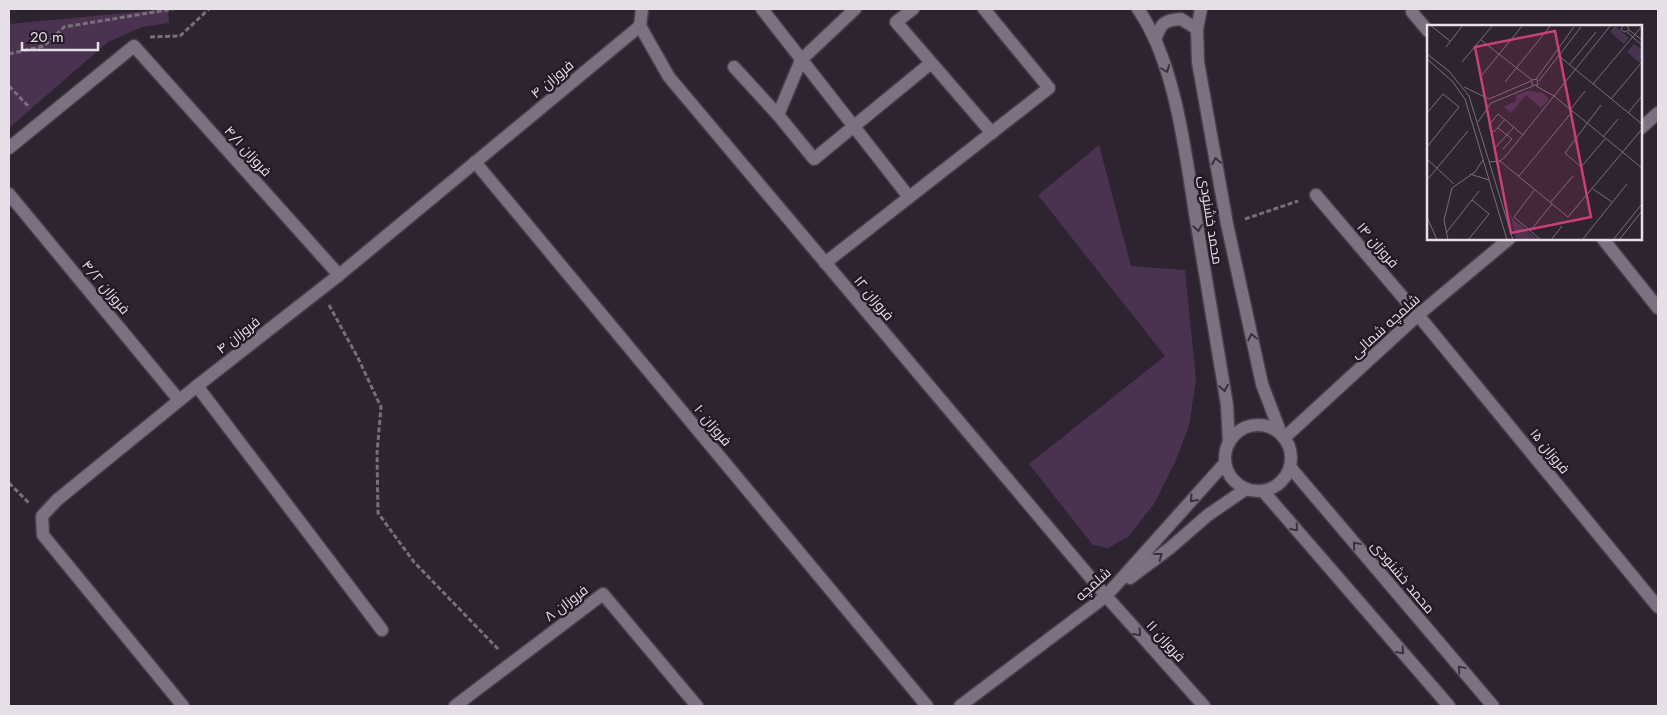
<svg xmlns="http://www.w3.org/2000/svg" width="1667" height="715" font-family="Jost,Cairo,sans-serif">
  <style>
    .green { fill: #4a3251 }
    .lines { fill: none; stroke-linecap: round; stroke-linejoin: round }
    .minor-casing { stroke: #483f4b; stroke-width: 15 }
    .tertiary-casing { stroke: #483f4b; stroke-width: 15 }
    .path { stroke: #786f7b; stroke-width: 3; stroke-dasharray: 5 2.5; stroke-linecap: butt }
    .minor { stroke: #7d7081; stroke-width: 12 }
    .tertiary { stroke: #7d7081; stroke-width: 12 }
    .oneway { stroke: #3a2f3e }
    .labels { text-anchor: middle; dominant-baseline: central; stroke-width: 5; stroke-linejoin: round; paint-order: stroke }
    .street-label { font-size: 14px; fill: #e6dfe8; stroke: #241927 }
    .inset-road { fill: none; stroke: #786e7a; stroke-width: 1 }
    .view { fill: #c94077; fill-opacity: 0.15; stroke: #c94077; stroke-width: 2.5 }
    .inset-edge { fill: none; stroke: #e6dfe8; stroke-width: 2.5 }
  </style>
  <rect width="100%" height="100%" fill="#2e2331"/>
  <g class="green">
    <path d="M168 9 169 23 142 27 108 42 9 128V24Z"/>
    <path d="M1099 145 1131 266 1185 270 1196 379 1189 426 1175 462 1154 504 1128 537 1108 548 1093 545 1029 464 1165 356 1038 195Z"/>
  </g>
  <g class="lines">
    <defs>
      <g id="minor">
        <path d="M642 9 640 26 669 77 1106 596 1204 706"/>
        <path d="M762 9 909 197"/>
        <path d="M913 9 896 22 992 133"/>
        <path d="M1412 12 1428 31"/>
        <path d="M734 67 778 115 814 159 931 63"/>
        <path d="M778 115 801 60 855 9"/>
        <path d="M1641 128 1658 113"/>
        <path d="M9 148 134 46 339 275"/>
        <path d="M475 162 927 706"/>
        <path d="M9 194 179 400"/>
        <path d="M1316 195 1418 315 1658 607"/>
        <path d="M1603 239 1658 308"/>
        <path d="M825 263 1049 88 984 9"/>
        <path d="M197 386 382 630"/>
        <path d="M1284 438 1418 315 1509 239"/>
        <path d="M183 706 43 535 42 516 57 500 197 386 339 275 640 26"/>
        <path d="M455 706 603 594 697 706"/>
      </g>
      <g id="tertiary">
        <path d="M1138 9C1175 62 1185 150 1195 213 1206 277 1216 341 1227 405L1229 443"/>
        <path d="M1201 9 1197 29 1198 62 1227 224 1262 384 1281 434"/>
        <path d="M1155 40C1161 24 1163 20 1181 19L1197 29"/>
        <circle cx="1258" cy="458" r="33"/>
        <path d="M1290 467 1493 706"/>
        <path d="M1263 491 1449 706"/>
        <path d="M1130 578 1170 548 1208 515 1246 489"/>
        <path d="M960 706 1106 596 1225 463"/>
      </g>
    </defs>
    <use href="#minor" class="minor-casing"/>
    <use href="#tertiary" class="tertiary-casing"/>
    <g class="path">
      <path d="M150 37 180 36 209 9"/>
      <path d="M9 54 44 46 64 27 173 9"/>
      <path d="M9 86 30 108"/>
      <path d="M1245 219 1298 201"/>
      <path d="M329 305 358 358 381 407 377 453 378 513 414 562 499 650"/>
      <path d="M9 483 29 503"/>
    </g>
    <use href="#minor" class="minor"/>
    <use href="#tertiary" class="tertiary"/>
  </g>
  <defs><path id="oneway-chevron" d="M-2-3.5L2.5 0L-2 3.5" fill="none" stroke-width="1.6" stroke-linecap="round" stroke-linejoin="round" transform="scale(1.25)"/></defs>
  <g class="oneway">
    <use href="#oneway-chevron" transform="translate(1166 69) rotate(69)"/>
    <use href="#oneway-chevron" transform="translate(1216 161) rotate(-100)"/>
    <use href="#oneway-chevron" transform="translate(1198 228) rotate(81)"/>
    <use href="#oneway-chevron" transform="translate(1252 337) rotate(-102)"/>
    <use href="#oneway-chevron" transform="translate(1224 388) rotate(80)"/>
    <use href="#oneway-chevron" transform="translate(1193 499) rotate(132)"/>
    <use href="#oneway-chevron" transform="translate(1295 528) rotate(49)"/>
    <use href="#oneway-chevron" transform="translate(1356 545) rotate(-130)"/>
    <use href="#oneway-chevron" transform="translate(1159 556) rotate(-37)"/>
    <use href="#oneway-chevron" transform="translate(1138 633) rotate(48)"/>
    <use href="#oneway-chevron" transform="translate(1401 651) rotate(49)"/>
    <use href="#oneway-chevron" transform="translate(1461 669) rotate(-130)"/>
  </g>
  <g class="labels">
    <g class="street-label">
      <text transform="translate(552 79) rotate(-40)">فروزان ۴</text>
      <text transform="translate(248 151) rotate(48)">فروزان ۴/۱</text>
      <text transform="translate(1211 220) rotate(81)">محمد خشنودی</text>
      <text transform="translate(1378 245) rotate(49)">فروزان ۱۴</text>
      <text transform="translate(106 287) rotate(50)">فروزان ۴/۲</text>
      <text transform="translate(874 298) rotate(50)">فروزان ۱۲</text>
      <text transform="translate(1385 326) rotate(-42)">شلمچه شمالی</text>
      <text transform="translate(238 335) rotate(-38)">فروزان ۴</text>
      <text transform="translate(713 425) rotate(50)">فروزان ۱۰</text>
      <text transform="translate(1550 451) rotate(51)">فروزان ۱۵</text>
      <text transform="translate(1403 577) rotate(50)">محمد خشنودی</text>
      <text transform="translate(1093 584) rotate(-42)">شلمچه</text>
      <text transform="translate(566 603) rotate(-37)">فروزان ۸</text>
      <text transform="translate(1166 641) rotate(48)">فروزان ۱۱</text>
    </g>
  </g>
  <g transform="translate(1427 25)">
    <rect width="215" height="215" fill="#2e2331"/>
    <path d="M188 1 202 13 197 19 183 7ZM207 19 215 25 213 38 200 27ZM101 66 116 68 122 74 114 83 99 70 84 88 77 82 89 76V70ZM83 188 87 195 112 215H89Z" fill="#4a3251"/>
    <path class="inset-road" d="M3 0 23 16M196 0 194 5 198 7 202 5 200 0M202 5 215 15M200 7 215 20M54 15 105 55 110 54 111 60H105V55M19 22 36 0M0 29 22 46 42 71 86 215M132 31 215 99M0 34 25 56 38 74 80 215M35 37 66 0M142 40 169 7M55 50 96 0M109 54 147 2M112 56 154 2M78 57 124 0M166 59 215 1M109 61 127 71 215 143M37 62 62 74 104 56M184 74 215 37M174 80 138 128 154 142 178 114M143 85 158 66M0 88 16 69 32 82 0 122M201 88 215 71M51 97 64 78 106 61M64 98 71 89 96 110M62 103 67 107 78 94M71 103 85 114 76 124M176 112 191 94M67 124 87 102M0 134 27 159M73 136 141 192 215 104M62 137 73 136 78 132 184 0M43 149 62 155M92 151 145 87M0 155 41 106M108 164 87 192 114 215M166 164 185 177M123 178 146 151M0 192 10 215M103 206 125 179M19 208 52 166M21 215 17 195 25 163 48 147 56 135M41 215 62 189 45 175M124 215 135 201M155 215 200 159M186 215 215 179M192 215 215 186"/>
    <path class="view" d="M128 6 164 192 84 208 48 22Z"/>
    <rect width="215" height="215" class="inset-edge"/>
  </g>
  <rect width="1667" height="715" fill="none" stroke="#e6dfe8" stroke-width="20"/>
  <path d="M22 42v8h76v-8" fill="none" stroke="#e6dfe8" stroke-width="2.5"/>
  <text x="30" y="42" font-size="15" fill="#e6dfe8" stroke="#241927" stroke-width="4" paint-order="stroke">20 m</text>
</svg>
